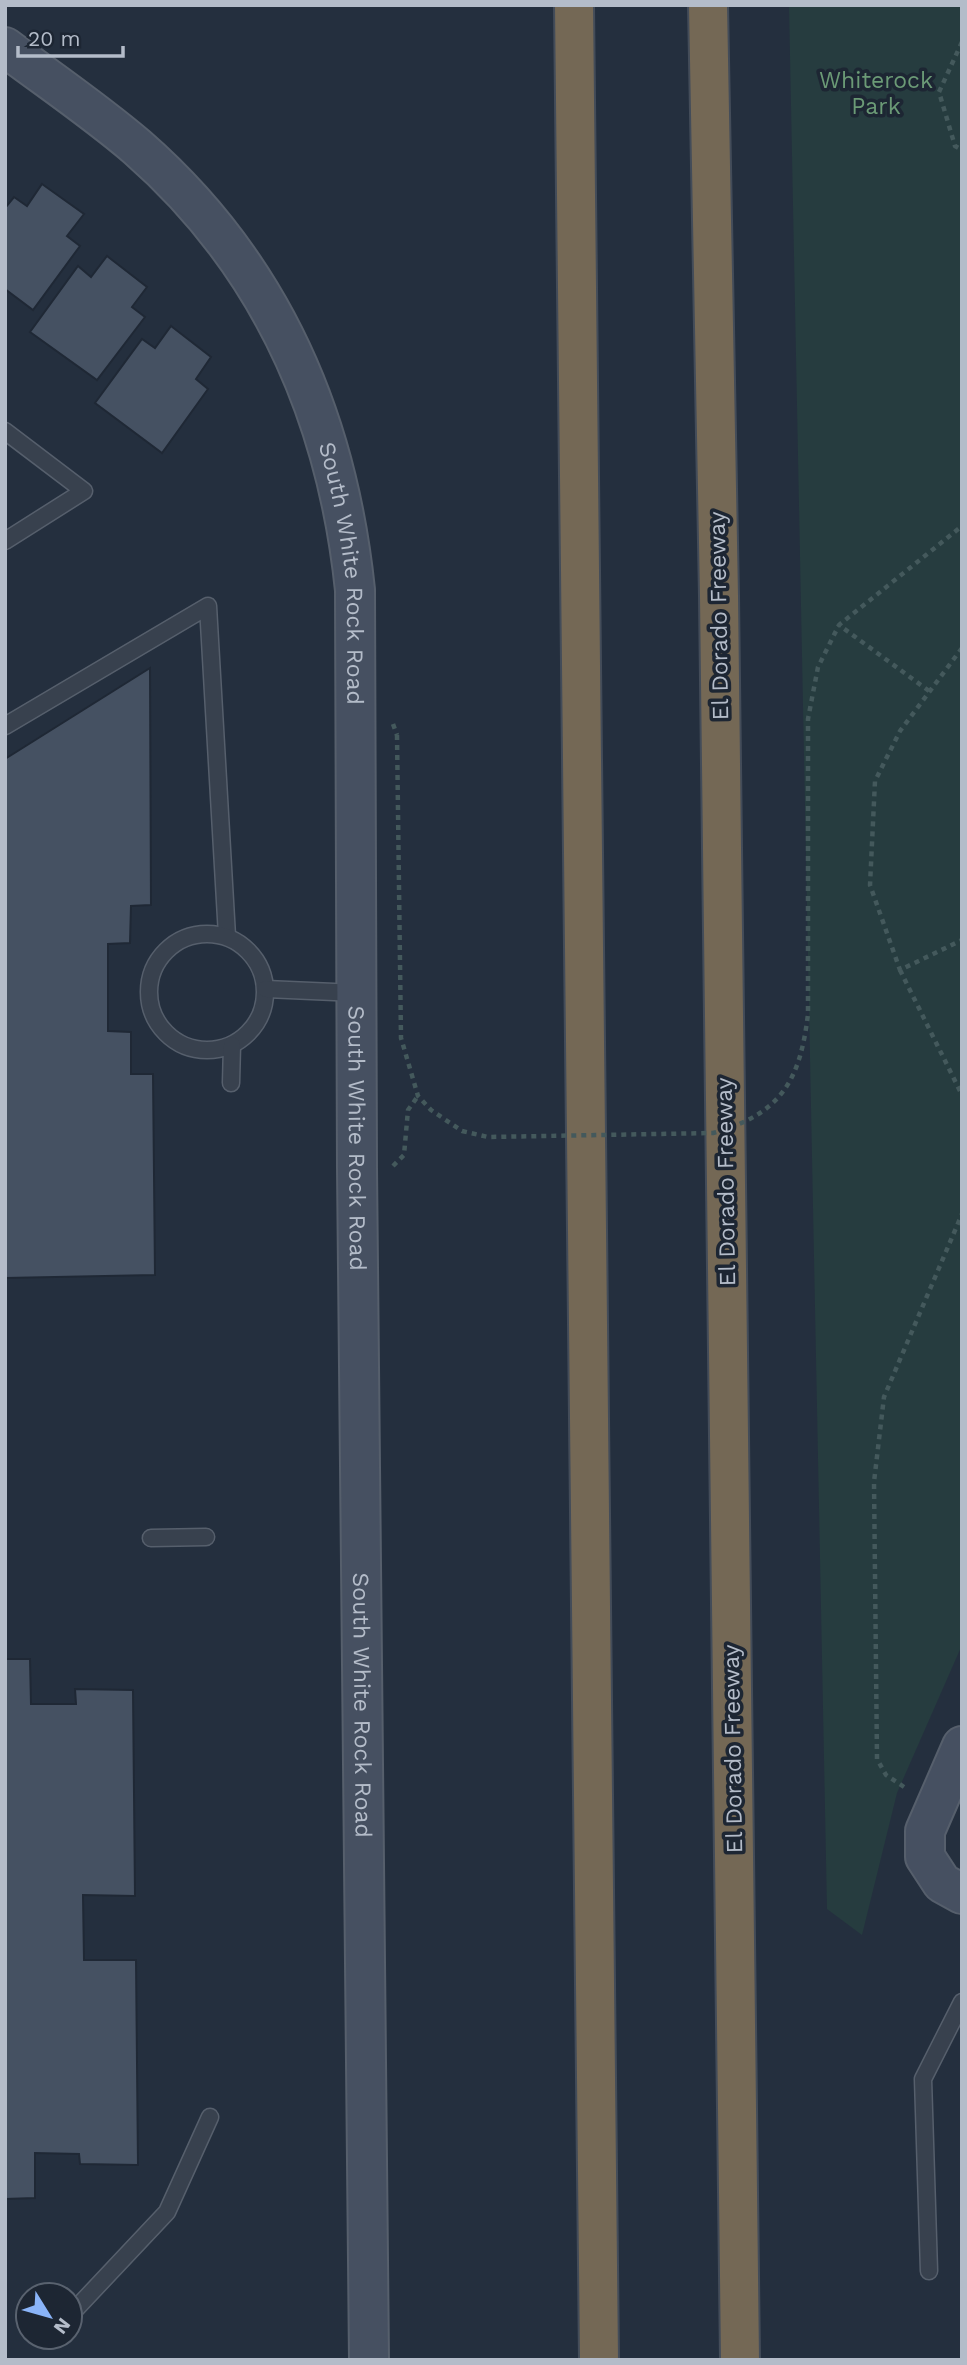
<svg xmlns="http://www.w3.org/2000/svg" width="967" height="2365" font-family="'Work Sans',sans-serif">
  <style>
    .green { fill: #263c3f }
    .building { fill: #455162; stroke: #1f2835; stroke-width: 2 }
    .lines { fill: none; stroke-linecap: round; stroke-linejoin: round }
    .lane-casing { stroke: #565f6c; stroke-width: 19 }
    .secondary-casing { stroke: #565f6c; stroke-width: 42 }
    .highway-casing { stroke: #434c59; stroke-width: 42 }
    .path { stroke: #44595c; stroke-width: 4.5; stroke-dasharray: 5 5; stroke-linecap: butt }
    .lane { stroke: #38414e; stroke-width: 16 }
    .secondary { stroke: #465061; stroke-width: 38 }
    .highway { stroke: #746855; stroke-width: 38 }
    .path-bridge { stroke: #44595c; stroke-width: 4.5; stroke-dasharray: 5 5; stroke-linecap: butt }
    .labels { text-anchor: middle; dominant-baseline: central; stroke-width: 7; stroke-linejoin: round; paint-order: stroke }
    .park-label { font-size: 23px; fill: #6b9a76; stroke: #1d2633 }
    .street-label { font-size: 23px; fill: #b4bcc9; stroke: #1d2633 }
  </style>
  <rect width="100%" height="100%" fill="#242f3e"/>
  <path class="green" d="M789 5H962V1645L897 1793 862 1935 827 1909Z"/>
  <g class="building">
    <path d="M42 184 84 214 67 236 80 246 33 310 5 289V208L14 197 27 206Z"/>
    <path d="M107 256 147 287 132 307 145 317 97 380 30 332 78 266 91 277Z"/>
    <path d="M171 326 211 357 196 379 208 389 162 453 95 403 142 339 155 348Z"/>
    <path d="M150 668 151 905 131 906 130 943 108 944V1031L131 1032V1074H153L155 1275 5 1278V759Z"/>
    <path d="M5 1659H30L31 1704H76L75 1689 133 1690 135 1896 83 1895 84 1960H136L138 2165 80 2164 79 2154 35 2153V2198L5 2199Z"/>
  </g>
  <g class="lines">
    <defs>
      <g id="lane">
        <path d="M5 431 84 491 5 541"/>
        <path d="M5 726 208 606 227 936"/>
        <circle cx="207" cy="992" r="58"/>
        <path d="M266 989 357 993"/>
        <path d="M231 1083 232 1045"/>
        <path d="M151 1538 206 1537"/>
        <path d="M929 2271 923 2079 962 2002"/>
        <path d="M70 2315 167 2212 210 2117"/>
      </g>
      <g id="secondary">
        <path id="s1" d="M5 47C49 80 95 111 137 147 271 264 337 416 355 590L357 1168 369 2360"/>
        <path d="M962 1746 925 1831V1857L942 1883 962 1894"/>
      </g>
      <g id="highway">
        <path d="M574 5 599 2360"/>
        <path d="M708 5 719 596 740 2360"/>
      </g>
    </defs>
    <use href="#lane" class="lane-casing"/>
    <use href="#secondary" class="secondary-casing"/>
    <use href="#highway" class="highway-casing"/>
    <g class="path">
      <path d="M962 42 939 92 955 146 962 150"/>
      <path d="M962 648 900 731 875 781 870 885 900 970 962 940"/>
      <path d="M929 691 839 625 962 526"/>
      <path d="M393 724 397 735"/>
      <path d="M900 970 962 1095"/>
      <path d="M393 1166 404 1155 408 1110 418 1096"/>
      <path d="M904 1787 886 1775 877 1759 874 1482 884 1397 962 1214"/>
    </g>
    <use href="#lane" class="lane"/>
    <use href="#secondary" class="secondary"/>
    <use href="#highway" class="highway"/>
    <path class="path-bridge" d="M397 735 401 1038 418 1096 431 1110 462 1131 488 1137 713 1133C781 1114 800 1081 808 1014V719L818 667 839 625"/>
  </g>
  <g class="labels">
    <g class="park-label">
      <text x="876" y="80">Whiterock<tspan x="876" dy="26">Park</tspan></text>
    </g>
    <g class="street-label">
      <text stroke="none"><textPath href="#s1" startOffset="654">South White Rock Road</textPath></text>
      <text transform="translate(719 616) rotate(-91)">El Dorado Freeway</text>
      <text stroke="none"><textPath href="#s1" startOffset="1220">South White Rock Road</textPath></text>
      <text transform="translate(726 1182) rotate(-91)">El Dorado Freeway</text>
      <text stroke="none"><textPath href="#s1" startOffset="1787">South White Rock Road</textPath></text>
      <text transform="translate(733 1749) rotate(-91)">El Dorado Freeway</text>
    </g>
  </g>
  <rect width="967" height="2365" fill="none" stroke="#b4bcc9" stroke-width="14"/>
  <g transform="translate(49 2316) rotate(127)"><circle r="33" fill="#1d2633" stroke="#59626f" stroke-width="2"/>
  <path d="M0-5L12 26L0 18L-12 26Z" fill="#8ab4f8"/>
  <text y="-10" font-size="19" font-weight="bold" text-anchor="middle" fill="#b4bcc9">N</text>
  </g>
  <path d="M18 46v10h105v-10" fill="none" stroke="#b4bcc9" stroke-width="3.5"/>
  <text x="28" y="46" font-size="21" fill="#b4bcc9" stroke="#1d2633" stroke-width="5" paint-order="stroke">20 m</text>
</svg>
